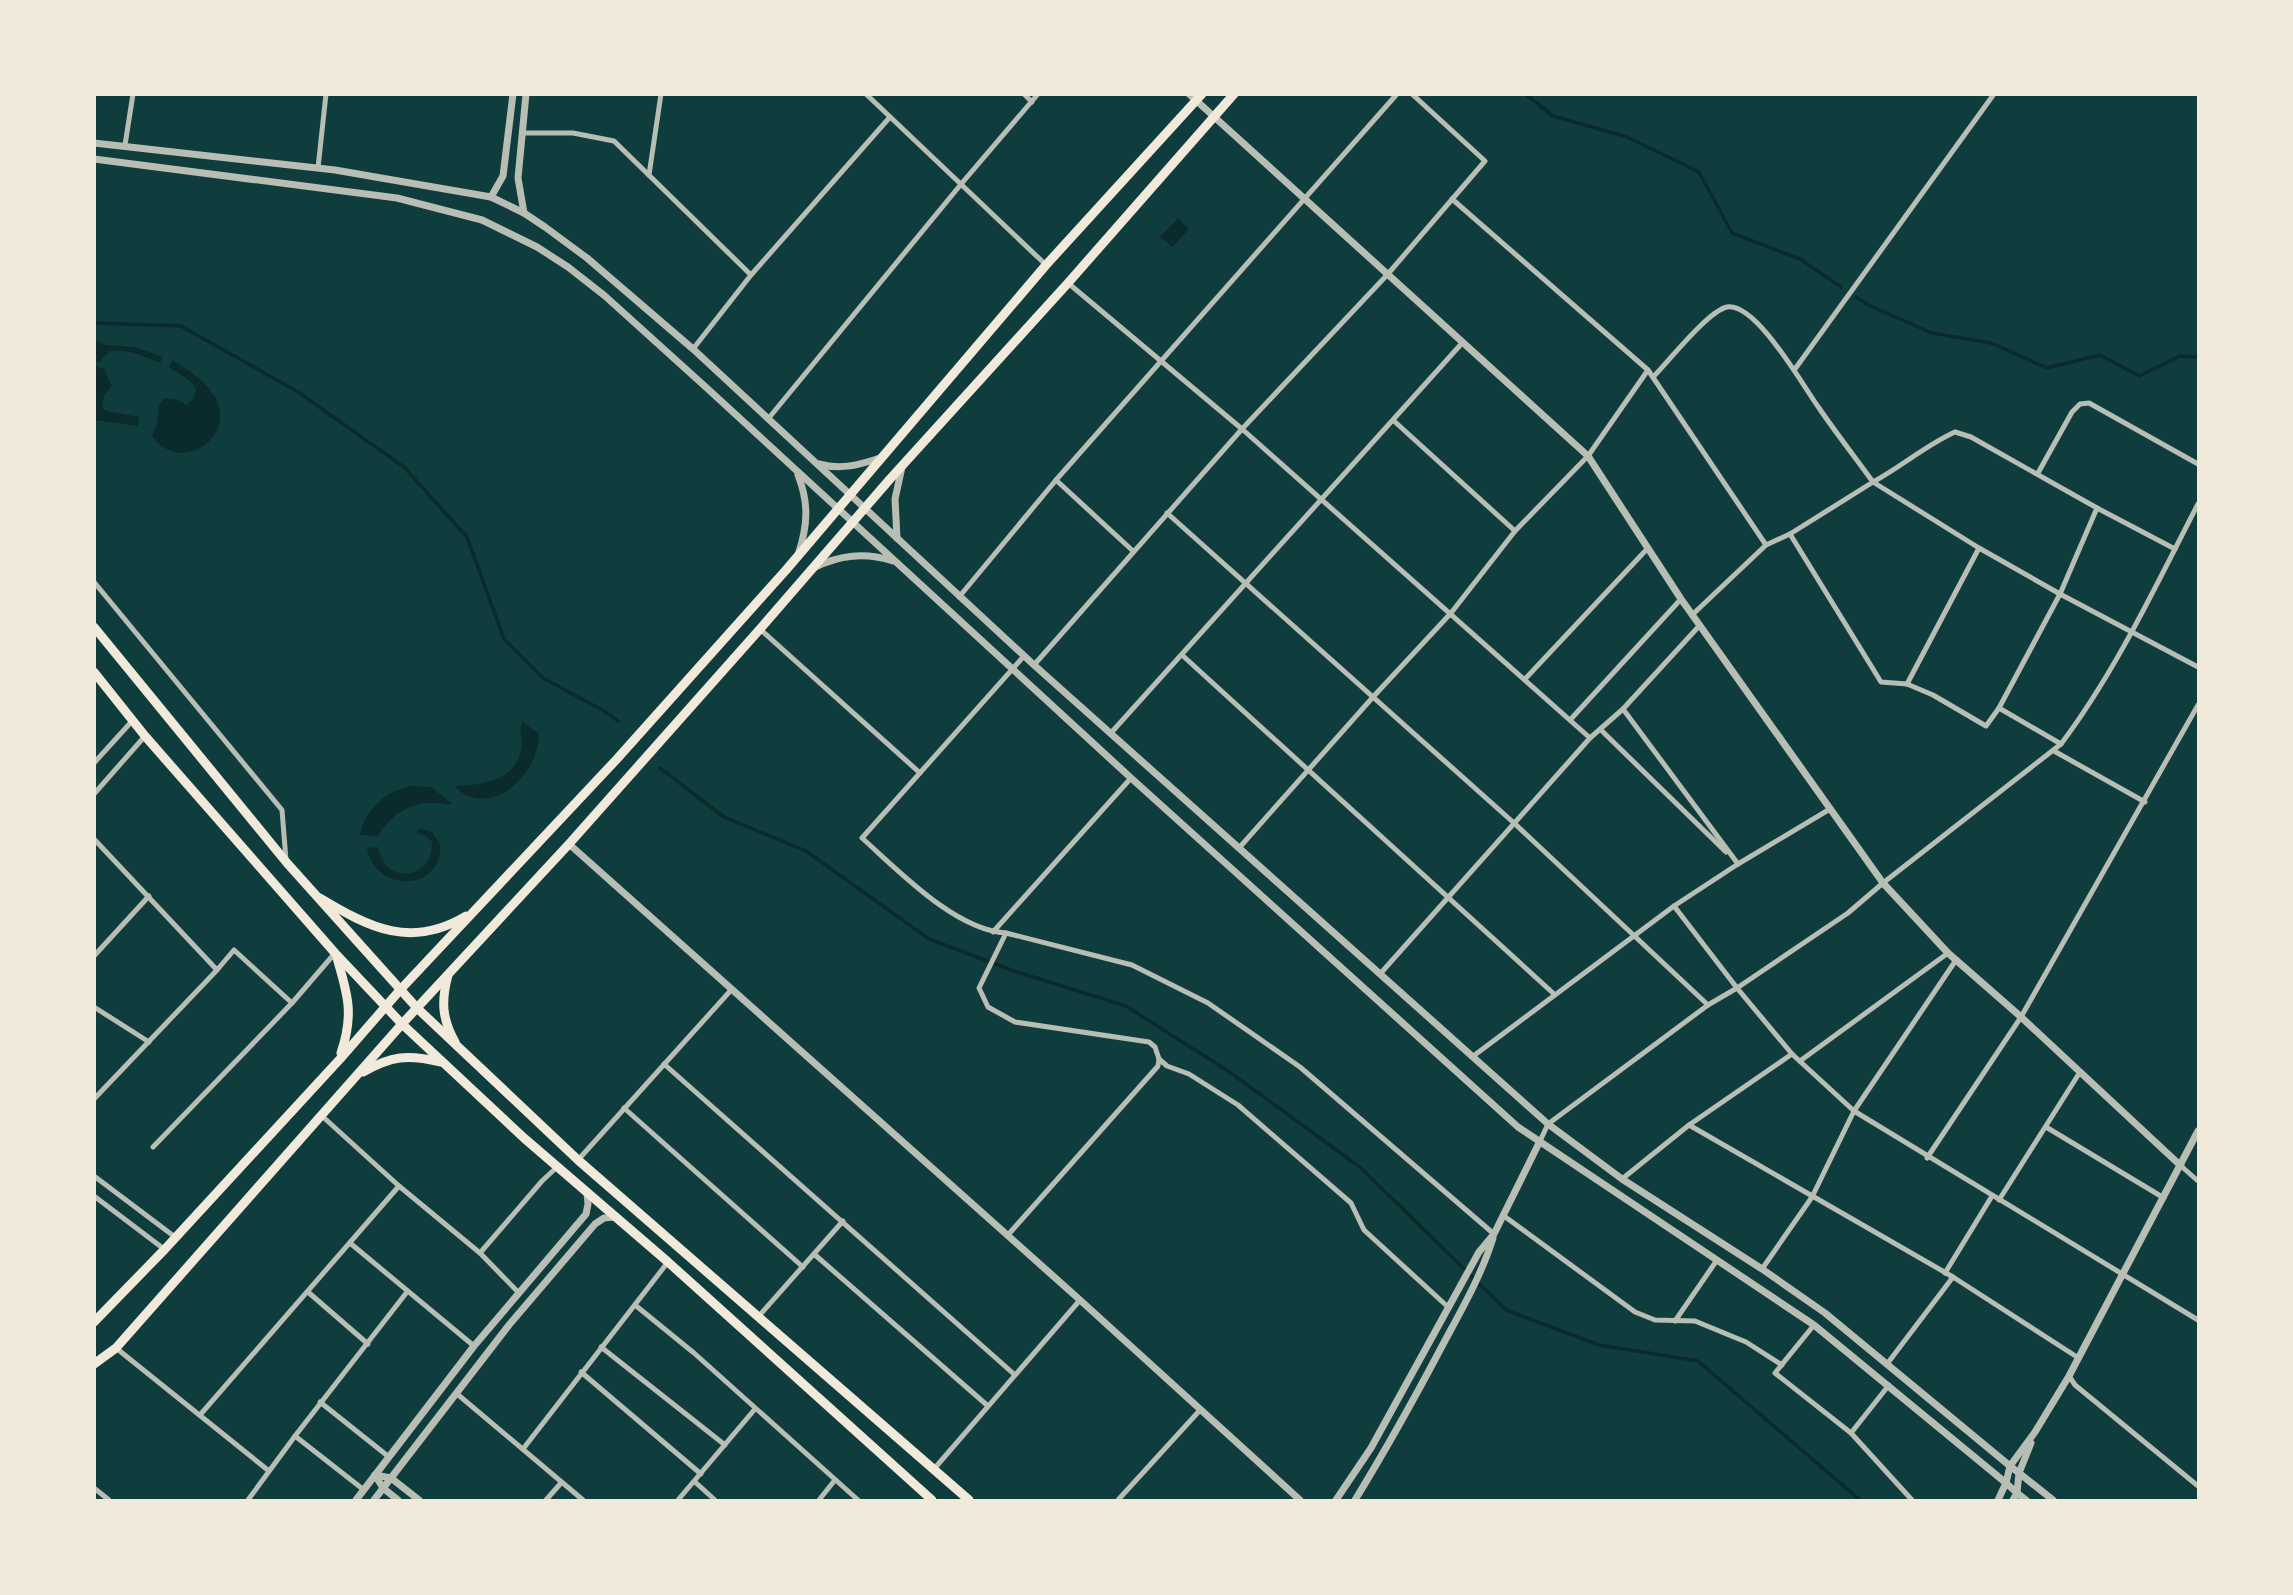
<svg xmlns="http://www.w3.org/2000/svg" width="2293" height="1595" font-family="'Alegreya Sans',sans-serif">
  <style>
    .water { fill: #0a2a2b }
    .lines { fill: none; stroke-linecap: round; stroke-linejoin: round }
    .stream { stroke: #0a2a2b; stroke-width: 3.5 }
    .minor { stroke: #b8beb3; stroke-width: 5 }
    .tertiary { stroke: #b8beb3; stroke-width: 7 }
    .primary { stroke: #f1e9da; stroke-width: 9 }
  </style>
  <rect width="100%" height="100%" fill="#0f3d3e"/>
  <g class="water">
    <path d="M1178 218 1189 229 1172 247 1160 237Z"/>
    <path d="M95 340 105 345 135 347 163 357 160 363C149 358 119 345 107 353 106 354 101 360 100 362L95 361Z"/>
    <path d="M173 360C186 369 201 378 211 391 243 431 184 479 152 436 153 432 155 428 157 425 160 414 155 406 165 398L179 400 186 405C193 401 195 397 196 389L190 381 169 367Z"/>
    <path d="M95 366 104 369 112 386 104 395 102 407 106 411 139 417 138 426 95 420Z"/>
    <path d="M523 722 539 734C538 777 489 821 454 786 484 785 519 781 522 743 522 735 518 728 523 722Z"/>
    <path d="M413 786 431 787 451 803 449 805C419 798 393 810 378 836L360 835C366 808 386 790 413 786Z"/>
    <path d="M418 828 432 832 440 845C442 893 375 893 367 848L378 847C383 885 434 881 432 842L426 836 417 833Z"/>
  </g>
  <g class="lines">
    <g class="stream">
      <path d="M1525 94 1553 116 1627 137 1699 172 1732 233 1800 259 1841 287"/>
      <path d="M1856 297 1868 305 1932 333 1991 343 2047 368 2100 355 2139 376 2180 356 2198 357"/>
      <path d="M94 323 181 326 298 392 404 467 467 537 504 639 543 678 606 712 618 721"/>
      <path d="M660 768 724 817 806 851 929 939 1014 971 1126 1006 1231 1073 1361 1168 1506 1310 1599 1345 1698 1361 1860 1500"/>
    </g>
    <g class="minor">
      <path d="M866 94 1046 265"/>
      <path d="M1024 94 1032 102"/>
      <path d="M522 133H573L614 141 751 275"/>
      <path d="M125 145 133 94"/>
      <path d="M318 168 326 94"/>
      <path d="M649 175 661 94"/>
      <path d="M1452 199 1648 370 1766 545"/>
      <path d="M1068 283 1242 429 1590 738"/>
      <path d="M693 349 751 275 890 117"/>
      <path d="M1795 369 1994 94"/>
      <path d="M1653 377C1668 362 1708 311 1727 307 1756 302 1803 386 1819 408 1836 433 1855 457 1873 482 1901 467 1926 445 1955 432L1971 437 2097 508 2175 549"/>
      <path d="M768 419 962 183 1038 94"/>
      <path d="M1394 421 1515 531"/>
      <path d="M2038 473 2072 412 2080 404 2089 403 2198 464"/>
      <path d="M1056 480 1133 551"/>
      <path d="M1167 513 1514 823 1708 1005"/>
      <path d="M1790 534 1881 682 1907 684 1933 695 1986 726 1999 708 2061 744"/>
      <path d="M94 582 282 810 286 860"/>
      <path d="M959 597 1056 480 1397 94"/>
      <path d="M1692 615 1766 545 1790 534 1873 482 1979 548 2060 594 2198 667"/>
      <path d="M760 629 920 773"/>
      <path d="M1182 655 1554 994"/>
      <path d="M1024 656 862 838C899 871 955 930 1006 933L1132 965 1208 1003 1300 1067 1494 1234"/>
      <path d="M1034 665 1242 429 1387 275 1485 161 1412 94"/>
      <path d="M1525 679 1647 549"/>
      <path d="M1907 684 1979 548"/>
      <path d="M1999 708 2060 594 2097 508"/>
      <path d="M1623 709 1738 864"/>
      <path d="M1570 720 1681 599"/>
      <path d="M1601 730 1726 852"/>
      <path d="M1110 734 1463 342"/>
      <path d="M2054 751 2145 802"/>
      <path d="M94 763 133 720"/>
      <path d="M94 794 145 736"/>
      <path d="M94 839 217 970 234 950 292 1003 153 1147"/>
      <path d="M1239 848 1373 697 1451 613 1515 531 1588 456 1648 370"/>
      <path d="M1674 906 1737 988 1792 1054 1854 1111 2198 1320"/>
      <path d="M993 932 1131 778"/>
      <path d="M1006 933 979 988 988 1007 1015 1022 1149 1042 1155 1047 1159 1059 1167 1066 1189 1074 1238 1105 1351 1203 1364 1230 1448 1307"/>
      <path d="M94 956 149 896"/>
      <path d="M1380 974 1590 738 1623 709 1700 625"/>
      <path d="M292 1003 335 953"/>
      <path d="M94 1007 149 1042"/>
      <path d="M1472 1057 1674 906 1738 864 1830 809"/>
      <path d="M1800 1061 1948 953"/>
      <path d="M664 1064 1015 1375"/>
      <path d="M94 1099 217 970"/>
      <path d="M624 1108 803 1267"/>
      <path d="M322 1116 399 1186 480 1253 518 1292"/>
      <path d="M1689 1125 1953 1277 2077 1357"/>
      <path d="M2046 1127 2164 1198"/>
      <path d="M1540 1141 1548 1124 1708 1005 1737 988 1848 913 1883 883 2061 744C2116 671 2156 585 2198 504"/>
      <path d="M1927 1158 2021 1017 2198 705"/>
      <path d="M578 1160 732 989"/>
      <path d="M2181 1166 2198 1181"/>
      <path d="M94 1176 175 1237"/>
      <path d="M1622 1179 1689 1125 1792 1054"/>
      <path d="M94 1196 164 1249"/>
      <path d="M1999 1200 2080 1072"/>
      <path d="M1504 1216 1635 1312 1655 1320 1695 1321 1746 1342 1782 1365"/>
      <path d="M1007 1236 1158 1066 1159 1059"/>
      <path d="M350 1243 474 1346"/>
      <path d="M480 1253 542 1181 557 1167"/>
      <path d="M814 1254 988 1406"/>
      <path d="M1762 1269 1812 1197 1854 1111 1956 960"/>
      <path d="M1945 1273 1992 1196"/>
      <path d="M308 1292 368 1344"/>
      <path d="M635 1305 694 1353 858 1500"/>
      <path d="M758 1317 843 1221"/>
      <path d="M1675 1321 1717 1260"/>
      <path d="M1814 1325 1775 1373 1851 1433"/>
      <path d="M601 1347 725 1445"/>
      <path d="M116 1348 269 1471"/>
      <path d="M1887 1364 1953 1277"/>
      <path d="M581 1372 701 1474"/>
      <path d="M2069 1376 2075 1385 2198 1486"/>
      <path d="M1889 1385 1851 1433 1912 1500"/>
      <path d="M456 1393 583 1500"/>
      <path d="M320 1402 389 1457"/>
      <path d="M200 1415 399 1186"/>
      <path d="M295 1436 364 1490"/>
      <path d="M523 1449 668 1262"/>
      <path d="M934 1469 1080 1300"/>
      <path d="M695 1482 715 1500"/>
      <path d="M94 1488 109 1500"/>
      <path d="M248 1500 295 1436 407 1292"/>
      <path d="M546 1500 561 1483"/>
      <path d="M678 1500 755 1409"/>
      <path d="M819 1500 835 1480"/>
      <path d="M1118 1500 1201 1409"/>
    </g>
    <g class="tertiary">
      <path d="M1189 94 1588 456 1681 599 1883 883 1948 953 2021 1017 2181 1166"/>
      <path d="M94 143 335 170 491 197 524 213 545 227 587 258 693 349 1034 665 1548 1124 1622 1179 1762 1269 1825 1313 2010 1466 2019 1473 2017 1493 2006 1483 2010 1466 2035 1432 2069 1376 2198 1131"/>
      <path d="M94 159 397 198 482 220 537 247 568 267 605 296 709 390 1131 778 1518 1127 1814 1325 2006 1483 1998 1500"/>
      <path d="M491 197 503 176 513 94"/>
      <path d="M524 213 518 178 526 94"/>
      <path d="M819 464C841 470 859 465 880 458"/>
      <path d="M798 475C809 503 808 525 798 555"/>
      <path d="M897 538 895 499 902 467"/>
      <path d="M813 568C840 555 864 552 893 561"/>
      <path d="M569 844 1080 1300 1300 1500"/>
      <path d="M2031 1443 2019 1473 2053 1500"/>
      <path d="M375 1475 391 1478 419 1500"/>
      <path d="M375 1475 383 1488 398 1500"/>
      <path d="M356 1500 474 1346 586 1214 588 1204 587 1193"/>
      <path d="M374 1500 509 1325 595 1224 604 1218 615 1217"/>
      <path d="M1336 1500 1371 1448 1479 1252 1494 1234 1540 1141"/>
      <path d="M1355 1500C1385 1451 1413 1401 1440 1350 1459 1314 1481 1277 1493 1238"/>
      <path d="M2013 1500 2017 1493 2026 1500"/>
    </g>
    <g class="primary">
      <path d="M94 627 287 863 417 1008 578 1160 969 1500"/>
      <path d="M94 672 145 736 335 953 402 1024 524 1138 668 1262 932 1500"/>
      <path d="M320 898C370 928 411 949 466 916"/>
      <path d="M337 958C348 995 354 1015 341 1053"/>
      <path d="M448 975C441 1001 442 1019 455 1042"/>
      <path d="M363 1072C391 1056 408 1054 440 1062"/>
      <path d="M94 1322 165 1249 340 1059 400 990 616 760 786 570 1046 265 1202 94"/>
      <path d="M94 1364 116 1348 402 1024 569 844 760 629 890 479 1068 283 1234 94"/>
    </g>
  </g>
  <rect width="2293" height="1595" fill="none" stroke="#f1e9da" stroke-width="192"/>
</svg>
